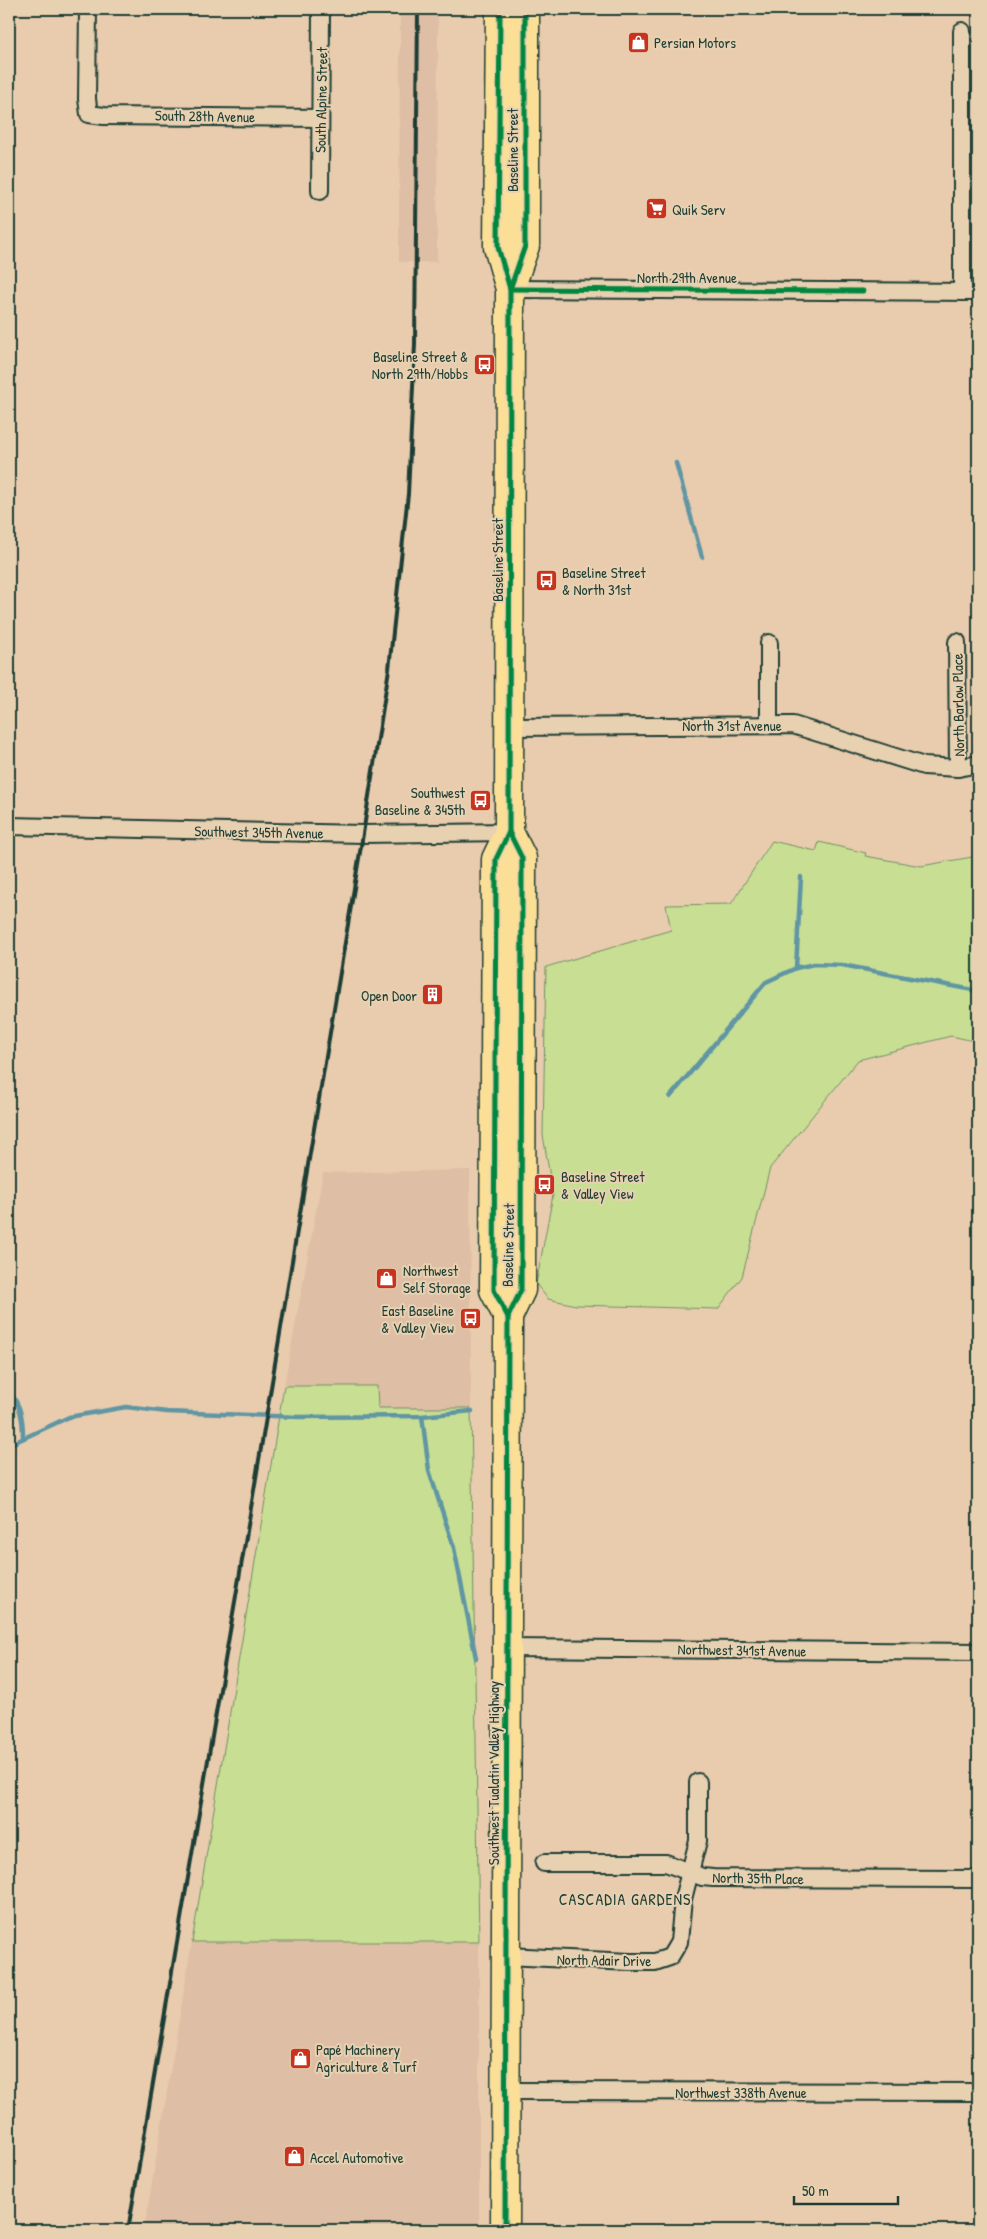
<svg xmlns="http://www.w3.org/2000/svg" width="987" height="2239" font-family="'Patrick Hand',sans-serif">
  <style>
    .built { fill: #debea4 }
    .green { fill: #c7de93; stroke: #738e64 }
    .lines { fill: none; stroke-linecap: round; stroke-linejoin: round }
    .stream { stroke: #6196a4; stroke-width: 4.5 }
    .minor-casing { stroke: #1f3d34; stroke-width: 20 }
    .trunk-casing { stroke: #1f3d34; stroke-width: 31 }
    .minor { stroke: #e8d1b1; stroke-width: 16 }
    .trunk { stroke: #fbdf96; stroke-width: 28 }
    .rail { stroke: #1f3d34; stroke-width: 4 }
    .cycleway-casing { stroke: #e8d1b1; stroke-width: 8 }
    .cycleway { stroke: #00873e; stroke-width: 5 }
    .labels { text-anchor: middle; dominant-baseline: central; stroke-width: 4; stroke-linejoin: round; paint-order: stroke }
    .poi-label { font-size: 15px; fill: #1f3d34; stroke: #e8d1b1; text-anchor: start }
    .street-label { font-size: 15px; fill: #1f3d34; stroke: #e8d1b1 }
    .neighbourhood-label { font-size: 16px; letter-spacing: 1px; fill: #1f3d34; stroke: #e8d1b1 }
  </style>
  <rect width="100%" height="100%" fill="#e9ccae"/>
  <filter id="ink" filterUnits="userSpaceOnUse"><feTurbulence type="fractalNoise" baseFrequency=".02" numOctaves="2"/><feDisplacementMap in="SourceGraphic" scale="10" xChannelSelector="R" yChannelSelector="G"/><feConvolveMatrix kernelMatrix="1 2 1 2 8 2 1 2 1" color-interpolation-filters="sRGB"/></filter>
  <g filter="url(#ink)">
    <g class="built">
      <path d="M400 9H438L437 262H399Z"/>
      <path d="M470 1170 471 1408H377V1386H284L323 1173Z"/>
      <path d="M192 1942H479V2230H144Z"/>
    </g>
    <g class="green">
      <path d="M772 841 816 851 819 842 866 853 865 856 921 866 978 856V1042L951 1036 858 1060 770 1168 742 1277 718 1309 576 1305 548 1299 536 1284 553 1195 543 1135 546 967 671 930 666 905 731 904Z"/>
      <path d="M284 1386H377L378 1408H471L479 1942H192Z"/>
    </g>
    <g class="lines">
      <g class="stream">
        <path d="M676 463 702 557"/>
        <path d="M796 968 801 877"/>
        <path d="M670 1097 766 982 796 968 814 964 842 965 978 991"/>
        <path d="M9 1392C21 1404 23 1420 23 1437"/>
        <path d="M422 1416 429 1470 454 1548 476 1658"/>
        <path d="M9 1445 69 1417 126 1407 167 1412 299 1417 422 1416 472 1411"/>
      </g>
      <defs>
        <g id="minor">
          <path d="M88 9 87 99 89 114 104 116 320 118"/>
          <path d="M962 31V292"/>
          <path d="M320 191 321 9"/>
          <path d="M510 289 978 292"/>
          <path d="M957 642 958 768"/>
          <path d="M769 724V643"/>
          <path d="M509 727 793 725 924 766 958 768 978 764"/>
          <path d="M9 826 363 834 509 832"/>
          <path d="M507 1648 978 1652"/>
          <path d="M544 1863H666L702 1877 713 1878 976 1879"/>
          <path d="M506 1956 630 1962H655L670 1957 679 1942 683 1899 698 1841V1782"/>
          <path d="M504 2091 978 2092"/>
        </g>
        <g id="trunk">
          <path d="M500 9 498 247 510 289 509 832 522 858 521 1290 508 1317 505 2230"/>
          <path d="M510 289 525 246V9"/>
          <path d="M508 1317 494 1290 496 859 509 832"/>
        </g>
      </defs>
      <use href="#minor" class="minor-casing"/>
      <use href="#trunk" class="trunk-casing"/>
      <use href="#minor" class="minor"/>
      <use href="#trunk" class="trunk"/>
      <path class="rail" d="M128 2230 254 1490 363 834 389 669 408 494 415 344 418 9"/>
      <defs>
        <g id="cycleway">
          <path d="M500 9 498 247 510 289 509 832 522 858 521 1290 508 1317 505 2230"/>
          <path d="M510 289 863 291"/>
          <path d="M510 289 525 246V9"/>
          <path d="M508 1317 494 1290 496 859 509 832"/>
        </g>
      </defs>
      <use href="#cycleway" class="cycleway-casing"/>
      <use href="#cycleway" class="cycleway"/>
    </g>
  </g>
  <defs>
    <symbol id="shop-square" viewBox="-11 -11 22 22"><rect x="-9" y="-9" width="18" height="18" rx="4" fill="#c8321e" stroke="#e8d1b1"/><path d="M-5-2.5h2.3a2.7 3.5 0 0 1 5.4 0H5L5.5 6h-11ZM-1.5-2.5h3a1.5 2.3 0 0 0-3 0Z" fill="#fff"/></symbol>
    <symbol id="supermarket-square" viewBox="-11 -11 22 22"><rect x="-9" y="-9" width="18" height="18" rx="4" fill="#c8321e" stroke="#e8d1b1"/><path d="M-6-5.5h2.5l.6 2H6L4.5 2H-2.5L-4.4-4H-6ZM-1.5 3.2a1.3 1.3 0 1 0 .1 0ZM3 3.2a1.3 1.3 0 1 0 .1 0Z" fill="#fff"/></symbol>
    <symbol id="bus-square" viewBox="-11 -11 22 22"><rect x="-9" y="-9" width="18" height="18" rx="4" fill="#c8321e" stroke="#e8d1b1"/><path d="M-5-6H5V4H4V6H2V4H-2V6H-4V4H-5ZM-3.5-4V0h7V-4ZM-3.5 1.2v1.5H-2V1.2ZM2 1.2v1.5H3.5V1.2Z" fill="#fff"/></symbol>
    <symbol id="building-square" viewBox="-11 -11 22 22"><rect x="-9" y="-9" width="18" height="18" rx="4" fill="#c8321e" stroke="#e8d1b1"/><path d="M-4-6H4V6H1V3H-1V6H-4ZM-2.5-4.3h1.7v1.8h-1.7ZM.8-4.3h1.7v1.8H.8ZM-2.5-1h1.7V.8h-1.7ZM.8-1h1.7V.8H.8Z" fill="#fff"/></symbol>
  </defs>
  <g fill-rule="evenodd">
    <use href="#shop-square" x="626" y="30" width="25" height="25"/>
    <use href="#supermarket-square" x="644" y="196" width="25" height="25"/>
    <use href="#bus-square" x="472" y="352" width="25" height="25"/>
    <use href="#bus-square" x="534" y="568" width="25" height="25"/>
    <use href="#bus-square" x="468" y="788" width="25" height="25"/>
    <use href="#building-square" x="420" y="982" width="25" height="25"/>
    <use href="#bus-square" x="532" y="1172" width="25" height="25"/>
    <use href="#shop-square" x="374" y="1266" width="25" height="25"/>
    <use href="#bus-square" x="458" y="1306" width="25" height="25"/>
    <use href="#shop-square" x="288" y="2046" width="25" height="25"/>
    <use href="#shop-square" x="282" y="2144" width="25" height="25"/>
  </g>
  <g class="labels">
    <g class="poi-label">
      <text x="654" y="42">Persian Motors</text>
      <text x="672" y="209">Quik Serv</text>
      <text x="468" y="356" text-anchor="end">Baseline Street &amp;<tspan x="468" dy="17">North 29th/Hobbs</tspan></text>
      <text x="562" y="572">Baseline Street<tspan x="562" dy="17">&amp; North 31st</tspan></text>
      <text x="465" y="792" text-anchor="end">Southwest<tspan x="465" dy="17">Baseline &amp; 345th</tspan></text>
      <text x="417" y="995" text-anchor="end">Open Door</text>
      <text x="561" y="1176">Baseline Street<tspan x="561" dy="17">&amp; Valley View</tspan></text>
      <text x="403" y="1270">Northwest<tspan x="403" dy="17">Self Storage</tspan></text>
      <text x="454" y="1310" text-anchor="end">East Baseline<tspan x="454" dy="17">&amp; Valley View</tspan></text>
      <text x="316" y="2049">Papé Machinery<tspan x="316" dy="17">Agriculture &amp; Turf</tspan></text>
      <text x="310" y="2157">Accel Automotive</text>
    </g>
    <g class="street-label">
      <text transform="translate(321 100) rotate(-89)">South Alpine Street</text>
      <text transform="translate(205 116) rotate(1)">South 28th Avenue</text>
      <text transform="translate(512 150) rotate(-90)">Baseline Street</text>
      <text x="687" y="277">North 29th Avenue</text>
      <text transform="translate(497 560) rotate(-90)">Baseline Street</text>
      <text transform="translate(958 705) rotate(-91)">North Barlow Place</text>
      <text x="732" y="725">North 31st Avenue</text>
      <text transform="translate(259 832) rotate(1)">Southwest 345th Avenue</text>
      <text transform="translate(508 1245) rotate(-89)">Baseline Street</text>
      <text transform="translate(742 1650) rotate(1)">Northwest 341st Avenue</text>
      <text transform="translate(493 1773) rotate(-90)">Southwest Tualatin Valley Highway</text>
      <text transform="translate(758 1878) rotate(1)">North 35th Place</text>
      <text transform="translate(604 1960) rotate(1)">North Adair Drive</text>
      <text x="741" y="2092">Northwest 338th Avenue</text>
    </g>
    <g class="neighbourhood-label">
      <text x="625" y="1899">CASCADIA GARDENS</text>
    </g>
  </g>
  <rect width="987" height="2239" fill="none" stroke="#e8d1b1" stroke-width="30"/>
  <rect x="15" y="15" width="957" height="2209" fill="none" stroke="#1f3d34" stroke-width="2" filter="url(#ink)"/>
  <path d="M794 2196v8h104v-8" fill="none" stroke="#1f3d34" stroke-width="2.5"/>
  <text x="802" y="2196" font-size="15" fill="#1f3d34" stroke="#e8d1b1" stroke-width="4" paint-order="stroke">50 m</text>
</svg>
